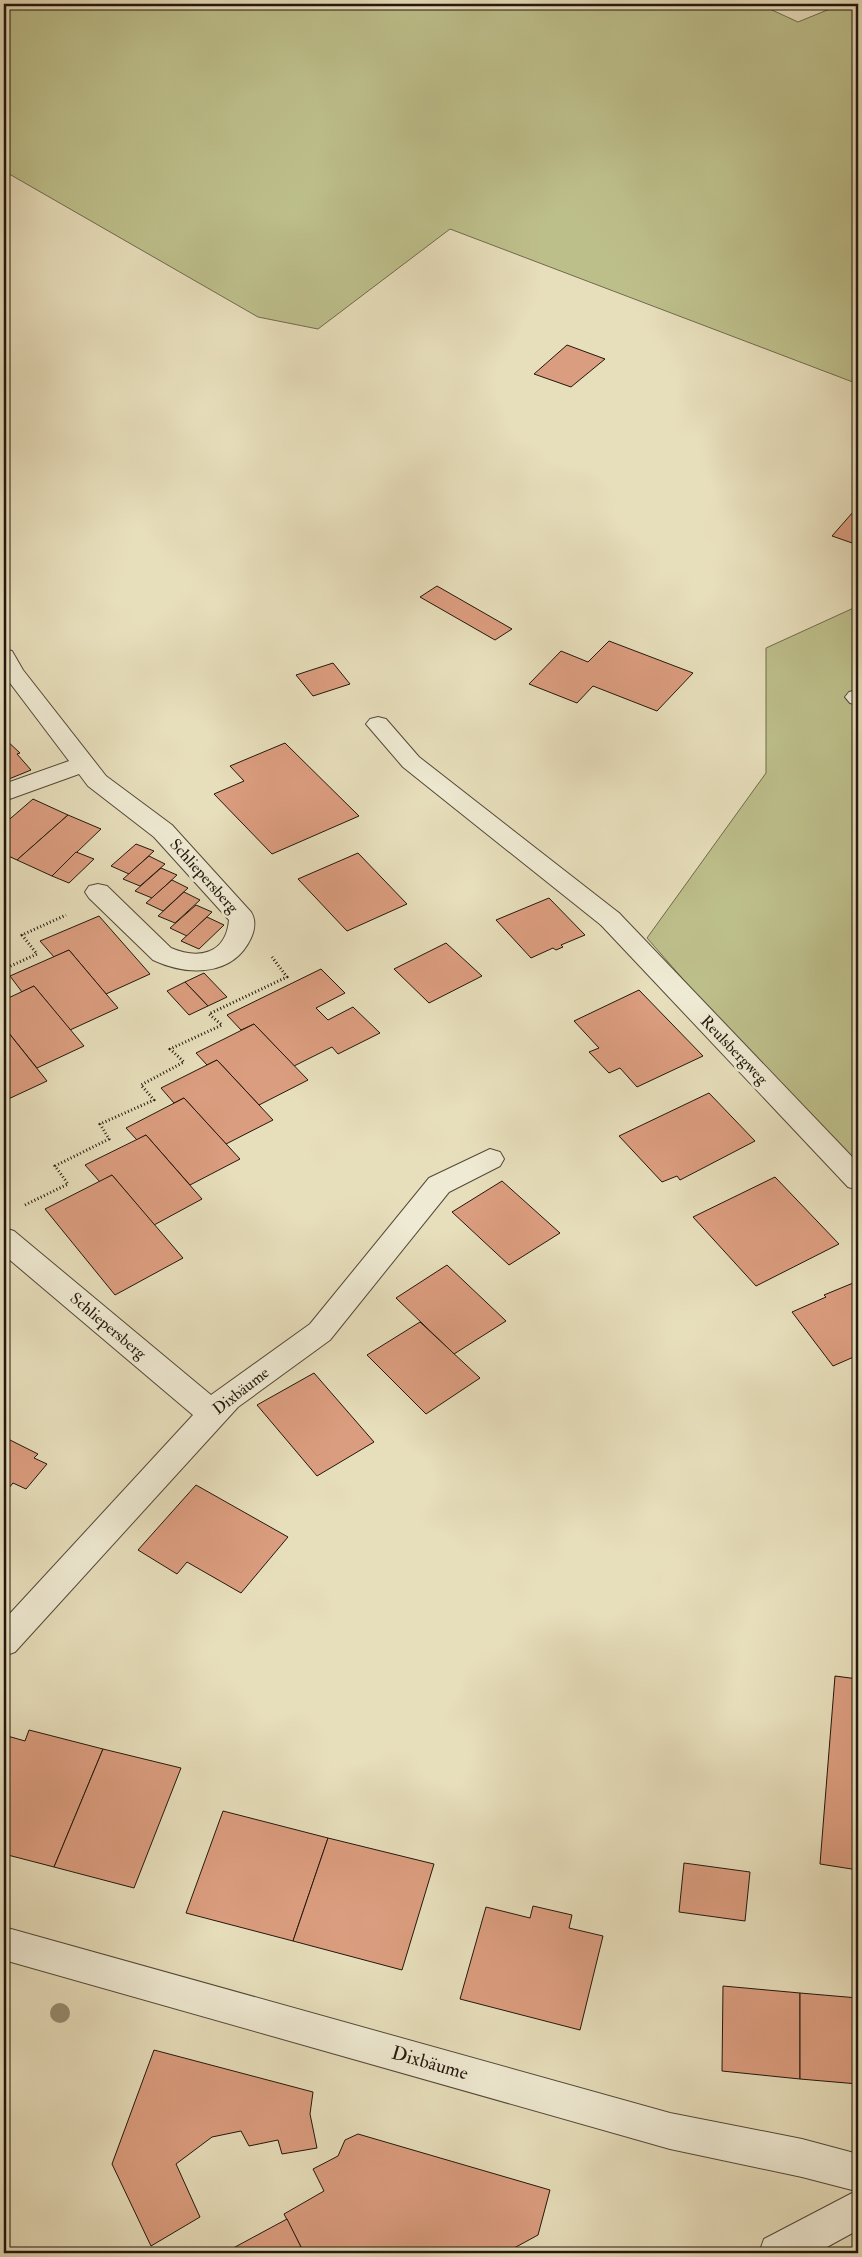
<svg xmlns="http://www.w3.org/2000/svg" width="862" height="2257" font-family="'IM FELL Double Pica',serif">
  <style>
    .green { fill: #bdbf8b; stroke: #706b4c }
    .building { fill: #db9d7f; stroke: #22170c }
    .lines { fill: none; stroke-linecap: round; stroke-linejoin: round }
    .service-casing { stroke: #534938; stroke-width: 2 }
    .minor-casing { stroke: #534938; stroke-width: 2 }
    .path { stroke: #22170c; stroke-width: 3; stroke-dasharray: 1 2.5; stroke-linecap: butt }
    .service { fill: #efead3; fill-rule: evenodd }
    .minor { fill: #efead3; fill-rule: evenodd }
    .tree { fill: #948c70 }
    .labels { text-anchor: middle; dominant-baseline: central; stroke-width: 5; stroke-linejoin: round; paint-order: stroke }
    .street-label { font-size: 16px; fill: #22170c; stroke: #efead3 }
    .near-street-label { font-size: 19px; fill: #22170c; stroke: #efead3 }
  </style>
  <rect width="100%" height="100%" fill="#e7debb"/>
  <filter id="stains"><feTurbulence type="fractalNoise" baseFrequency=".004" numOctaves="4"/><feColorMatrix values="0 0 0 0 .2 0 0 0 0 .09 0 0 0 0 .02 0 0 0 .5 -.17"/></filter>
  <radialGradient id="worn" r=".72"><stop offset=".6" stop-color="#630" stop-opacity="0"/><stop offset="1" stop-color="#630" stop-opacity=".3"/></radialGradient>
  <g class="green">
    <path d="M4 4H759L798 22 842 4H858V384L450 229 318 329 258 317 4 171Z"/>
    <path d="M858 606V1176L815 1130 647 938 766 773V648Z"/>
  </g>
  <g class="building">
    <path d="M567 345 605 359 571 387 534 374Z"/>
    <path d="M853 512 858 513V545L832 536Z"/>
    <path d="M437 586 512 629 495 640 420 597Z"/>
    <path d="M609 641 693 673 657 711 593 686 577 703 529 684 561 651 588 662Z"/>
    <path d="M333 663 350 684 313 696 296 675Z"/>
    <path d="M4 738 20 753 17 754 31 770 4 781Z"/>
    <path d="M285 743 359 816 272 854 214 794 244 781 230 766Z"/>
    <path d="M33 799 68 815 17 860 4 854V824Z"/>
    <path d="M68 815 101 829 52 876 17 860Z"/>
    <path d="M136 844 154 851 129 874 111 866Z"/>
    <path d="M76 852 94 859 69 883 52 876Z"/>
    <path d="M358 853 407 904 347 931 298 879Z"/>
    <path d="M149 856 165 864 140 886 123 879Z"/>
    <path d="M161 868 177 875 152 898 135 891Z"/>
    <path d="M172 880 188 888 163 911 146 903Z"/>
    <path d="M184 892 200 900 175 923 158 916Z"/>
    <path d="M549 898 585 935 561 945 563 947 556 950 553 948 531 958 496 920Z"/>
    <path d="M196 905 212 912 187 936 170 928Z"/>
    <path d="M99 916 150 974 106 994 69 950 54 957 40 941Z"/>
    <path d="M207 917 224 925 199 949 181 941Z"/>
    <path d="M446 943 482 976 429 1003 394 969Z"/>
    <path d="M69 950 118 1008 70 1030 34 986 22 992 10 976Z"/>
    <path d="M321 969 345 993 316 1008 328 1020 353 1007 380 1033 338 1054 332 1047 294 1066 254 1024 241 1030 227 1015Z"/>
    <path d="M204 973 227 997 208 1006 185 982Z"/>
    <path d="M185 982 208 1006 189 1015 167 991Z"/>
    <path d="M34 986 84 1046 37 1068 4 1027V1000Z"/>
    <path d="M639 990 703 1056 637 1087 620 1068 609 1073 589 1052 599 1048 574 1021Z"/>
    <path d="M254 1024 308 1080 259 1105 217 1060 207 1065 196 1053Z"/>
    <path d="M4 1027 47 1081 4 1101Z"/>
    <path d="M217 1060 273 1120 226 1144 184 1098 174 1103 161 1088Z"/>
    <path d="M709 1093 755 1141 680 1180 677 1176 662 1182 619 1136Z"/>
    <path d="M184 1098 240 1159 190 1185 146 1135 137 1140 126 1128Z"/>
    <path d="M146 1135 202 1199 154 1225 112 1175 100 1182 85 1165Z"/>
    <path d="M112 1175 183 1258 115 1295 45 1209Z"/>
    <path d="M775 1177 839 1244 756 1286 693 1217Z"/>
    <path d="M502 1181 560 1233 509 1265 452 1212Z"/>
    <path d="M447 1265 506 1321 454 1354 396 1298Z"/>
    <path d="M858 1281V1360L856 1356 833 1366 792 1312 826 1297 824 1295Z"/>
    <path d="M420 1322 480 1378 426 1414 367 1355Z"/>
    <path d="M314 1373 374 1442 317 1476 257 1405Z"/>
    <path d="M4 1437 38 1454 34 1458 47 1464 26 1489 13 1483 4 1494Z"/>
    <path d="M196 1485 288 1537 241 1593 187 1562 177 1574 138 1550Z"/>
    <path d="M835 1676 858 1679V1870L820 1864Z"/>
    <path d="M29 1730 103 1749 54 1867 4 1854V1735L25 1741Z"/>
    <path d="M103 1749 181 1768 134 1888 54 1867Z"/>
    <path d="M223 1811 328 1838 293 1941 186 1913Z"/>
    <path d="M328 1838 434 1864 402 1970 293 1941Z"/>
    <path d="M684 1863 750 1872 745 1921 679 1912Z"/>
    <path d="M533 1906 572 1915 569 1928 603 1936 580 2030 460 1999 486 1907 530 1918Z"/>
    <path d="M723 1986 800 1993V2079L722 2071Z"/>
    <path d="M800 1993 858 1998V2084L800 2079Z"/>
    <path d="M154 2050 313 2092 310 2114 317 2148 282 2154 278 2140 249 2146 241 2131 212 2137 176 2164 200 2217 151 2246 112 2164Z"/>
    <path d="M358 2134 550 2190 538 2235 505 2253H304L284 2214 324 2191 313 2169 338 2156 345 2140Z"/>
    <path d="M287 2219 304 2253H224Z"/>
  </g>
  <g class="lines">
    <defs>
      <g id="service">
        <path d="M858 690V705L850 703 845 697 849 692Z"/>
        <path d="M378 717 386 719 419 757 619 913 623 919 619 925 610 928 601 925 403 767 366 724 370 719Z"/>
      </g>
      <g id="minor">
        <path d="M4 649 12 651 23 670 106 776 172 825 251 912C256 920 255 929 251 938 233 977 187 976 153 960L89 898 85 892 89 886 98 884 107 886 171 948C199 960 226 954 229 920L154 837 88 786 79 774 4 801V784L69 761 4 675Z"/>
        <path d="M610 910 619 913 858 1163V1190L848 1187 601 925 597 919 601 913Z"/>
        <path d="M490 1149 500 1152 504 1159 500 1166 449 1192 330 1340 238 1407 15 1652 4 1656V1620L193 1415 4 1255V1228L14 1231 211 1395 310 1324 429 1178Z"/>
        <path d="M4 1927 670 2113 802 2139 858 2154V2230L816 2253H759L764 2239 856 2191 802 2177 670 2149 4 1960Z"/>
      </g>
    </defs>
    <use href="#service" class="service-casing"/>
    <use href="#minor" class="minor-casing"/>
    <g class="path">
      <path d="M4 969 37 954 22 935 66 915"/>
      <path d="M4 986 6 988 4 989"/>
      <path d="M25 1205 68 1184 55 1166 109 1139 100 1124 154 1100 141 1085 184 1062 170 1049 222 1025 209 1014 287 977 272 957"/>
    </g>
    <use href="#service" class="service"/>
    <use href="#minor" class="minor"/>
  </g>
  <circle class="tree" cx="60" cy="2013" r="10"/>
  <g class="labels">
    <g class="street-label">
      <text transform="translate(204 876) rotate(48)">Schliepersberg</text>
      <text transform="translate(734 1050) rotate(46)">Reulsbergweg</text>
      <text transform="translate(108 1326) rotate(40)">Schliepersberg</text>
      <text transform="translate(241 1391) rotate(-38)">Dixbäume</text>
    </g>
    <g class="near-street-label">
      <text transform="translate(430 2063) rotate(16)">Dixbäume</text>
    </g>
  </g>
  <rect width="862" height="2257" fill="none" stroke="#e7debb" stroke-width="20"/>
  <rect x="5" y="5" width="852" height="2247" fill="none" stroke="#22170c" stroke-width="2.5"/>
  <rect x="10" y="10" width="842" height="2237" fill="none" stroke="#22170c"/>
  <rect width="100%" height="100%" filter="url(#stains)"/>
  <rect width="100%" height="100%" fill="url(#worn)"/>
</svg>
